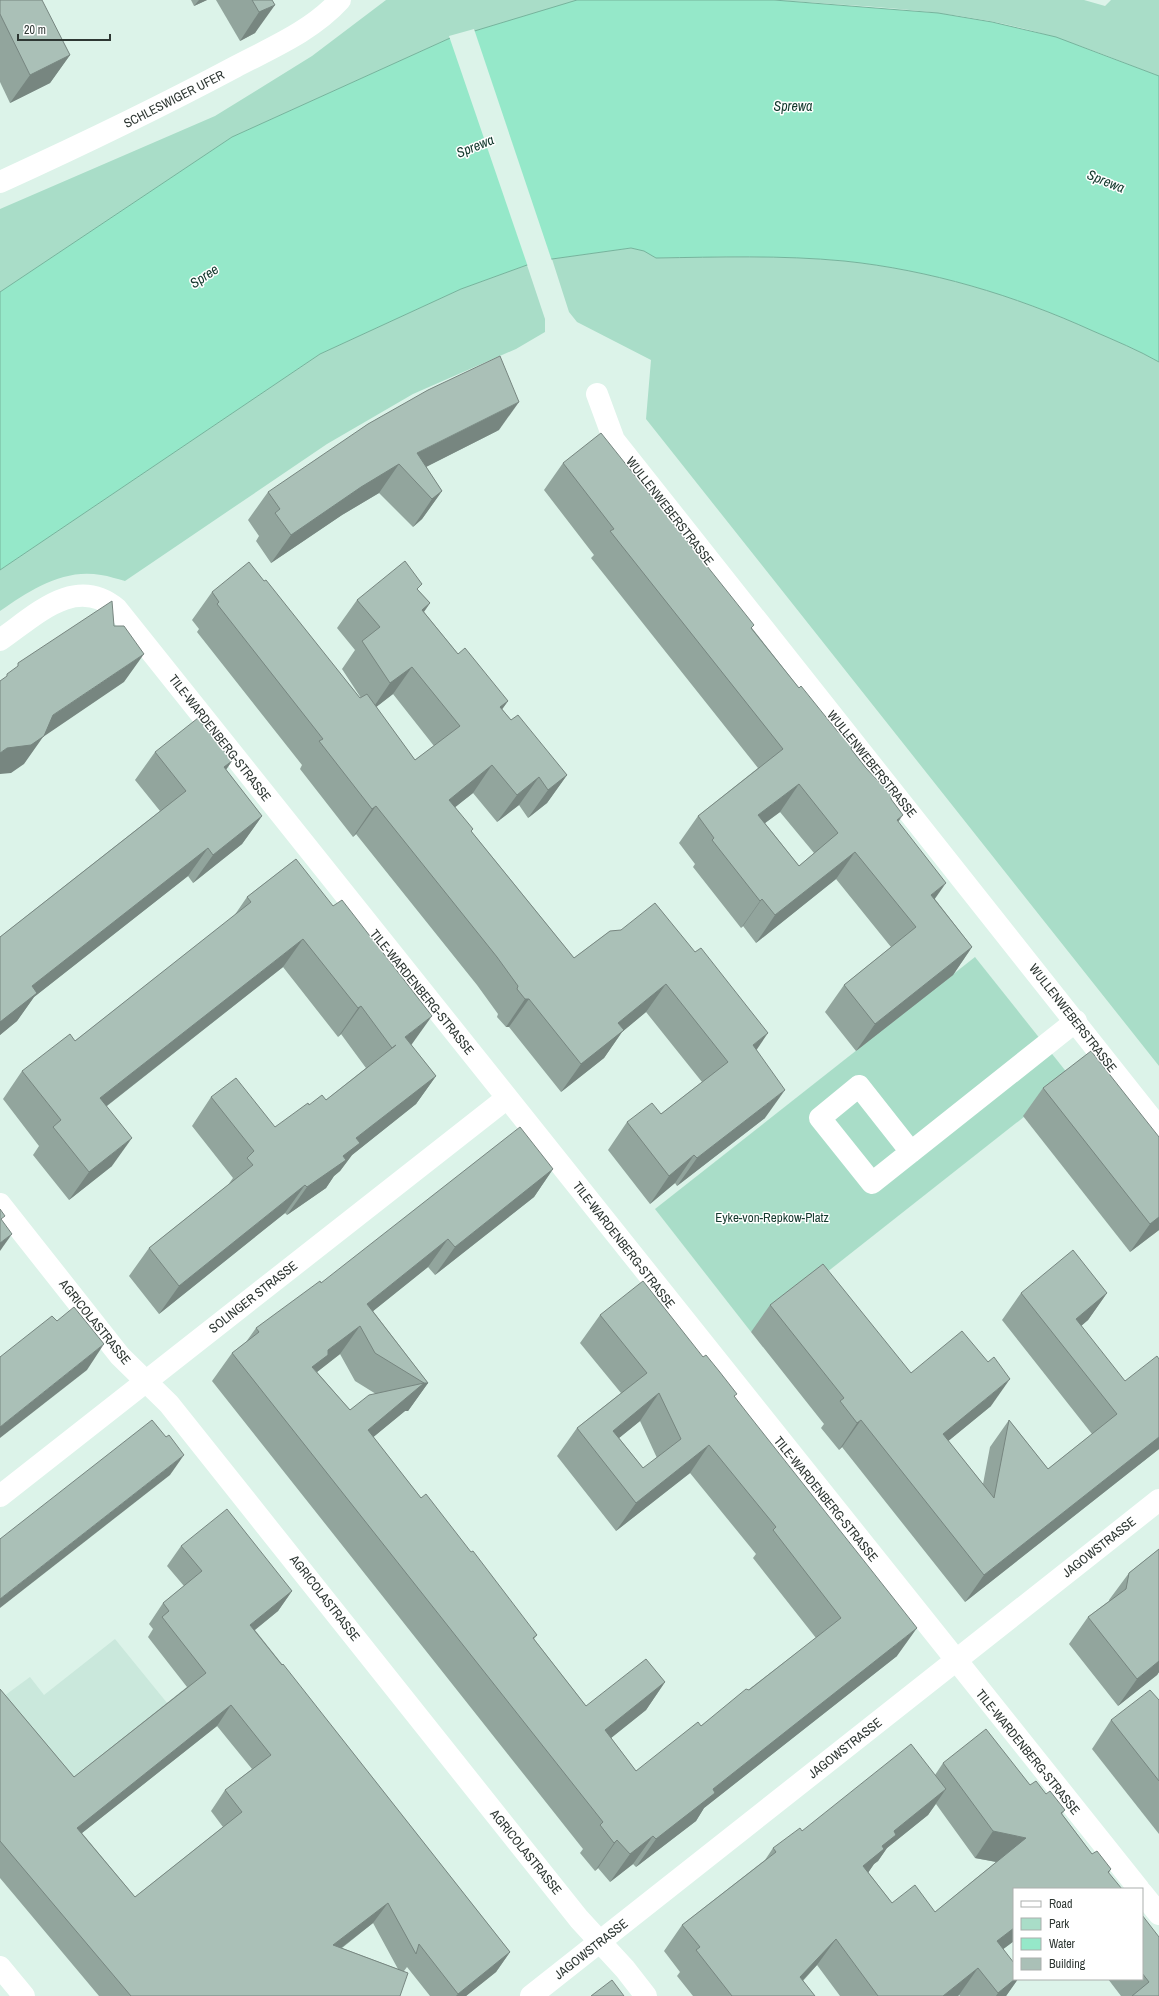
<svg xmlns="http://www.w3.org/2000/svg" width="1159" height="1996" font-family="'Archivo Narrow',sans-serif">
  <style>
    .built { fill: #cae8dc }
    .green { fill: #a9ddc8 }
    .water { fill: #95e8c9; stroke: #76b39c }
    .pier { fill: #dcf3e9 }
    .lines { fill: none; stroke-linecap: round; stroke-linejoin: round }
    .street { stroke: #fff; stroke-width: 22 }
    .secondary { stroke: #fff; stroke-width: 22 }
    .wall { fill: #92a59d; fill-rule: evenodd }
    .shaded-wall { fill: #778680 }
    .building { fill: #aac0b7; stroke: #778680; fill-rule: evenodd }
    .labels { text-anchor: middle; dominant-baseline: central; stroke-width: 3; stroke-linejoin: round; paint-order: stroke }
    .street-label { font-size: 13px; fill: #2e3733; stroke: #fff }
    .park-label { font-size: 13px; fill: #14392d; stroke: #fff }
    .water-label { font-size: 14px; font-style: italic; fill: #13392d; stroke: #fff }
  </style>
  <rect width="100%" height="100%" fill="#dcf3e9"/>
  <path class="built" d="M115 1639 198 1741 97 1820 11 1891 0 1878V1699L30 1677 44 1695Z"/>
  <g class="green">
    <path d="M386 0H578L448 39 232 137 0 292V209L215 116 312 56Z"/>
    <path d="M775 0H1084L1105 6 1111 0H1159V76C1125 63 1091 49 1057 38 967 9 868 7 775 0Z"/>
    <path d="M631 248 645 251 656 258C718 257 781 255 844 261 930 270 1014 295 1093 331 1116 341 1138 350 1159 362V1066L646 419 651 360 577 322 569 312 552 259Z"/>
    <path d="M527 265 545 319V332L516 349 413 394 327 444 125 581C117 579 109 576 101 575 64 568 30 590 0 611V570L320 354 461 289Z"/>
    <path d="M975 957 1072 1079 751 1332 655 1209Z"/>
  </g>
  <path class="water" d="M577 0H774L938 13 992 22 1056 37 1159 76V362C1138 350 1116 341 1093 331 1014 295 930 270 844 261 781 255 718 257 656 258L644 251 631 248 552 259 527 265 461 289 320 354 0 570V292L232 137 448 39Z"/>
  <path class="pier" d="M474 29 552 261 528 267 449 36Z"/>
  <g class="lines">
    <g class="street">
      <path d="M0 182C79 146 158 108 235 67 271 48 312 31 340 0"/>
      <path d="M597 394 614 440 1159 1128"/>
      <path d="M0 640C35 616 75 574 117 609L1139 1889"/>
      <path d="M911 1152 859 1086 820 1118 872 1183 1076 1021"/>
      <path d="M0 1204 120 1356 169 1404 579 1919 625 1969 646 1996"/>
      <path d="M0 1496 507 1098"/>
      <path d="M1142 1893 1159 1914"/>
      <path d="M531 1996 1159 1500"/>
    </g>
    <path class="secondary" d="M0 1967 24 1996"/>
  </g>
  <g class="wall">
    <path d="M0 0 70 55 50 83 10 103 0 82Z"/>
    <path d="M191 0H207L194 6Z"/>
    <path d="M216 0H272L255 33 240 41Z"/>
    <path d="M499 430 426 467 442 491 422 519 413 527 379 493 342 515 271 563 256 541 259 536 248 520 268 492Z"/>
    <path d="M563 463 752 628 799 688 851 749 866 768 891 799 898 822 935 899 972 947 953 975 856 1051 825 1012 844 985 891 947 836 879 756 943 743 926 741 928 693 867 695 864 679 843 698 816 758 768 591 558 594 555 544 490ZM780 812 814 853 799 866 765 823Z"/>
    <path d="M264 581 360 698H361L342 669 355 650 337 628 357 600 418 590 430 603 424 612 458 654 508 701 502 709 511 720 567 775 547 803 528 818 519 805 497 822 473 793 455 807 471 831 574 958 610 931 757 1050 765 1118 677 1186 675 1183 650 1204 608 1150 627 1122 661 1114 702 1082 646 1012 622 1032 604 1058 561 1092 509 1027H506L497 1017 498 1014 477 985 356 834 353 837 300 769 302 765 197 632 199 629 192 620 212 592ZM393 694 434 746 415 760 376 707Z"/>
    <path d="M155 752 232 761 226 770 262 816 242 844 193 883 188 876 34 997 17 1021 0 1035V937L160 811 135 780Z"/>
    <path d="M296 859 412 1044 411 1045 436 1076 416 1104 352 1155 340 1171 334 1176 326 1188 287 1215 285 1213 159 1314 129 1276 149 1248 228 1185 233 1178 192 1126 211 1097 275 1127 309 1105 326 1100 366 1068 341 1034 338 1037 283 967 107 1106 112 1166 69 1200 33 1155 39 1146 3 1099 22 1071 75 1041 234 916 247 897Z"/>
    <path d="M1043 1088 1159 1137V1230L1130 1252 1023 1116Z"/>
    <path d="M553 1169 534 1197 435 1275 428 1267 373 1311 428 1383 408 1411H405L373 1437 421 1498 537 1635 534 1639 586 1706 665 1682 646 1710 611 1738 636 1771 701 1726 816 1638 753 1558 756 1554 690 1473 616 1531 557 1456 577 1428 621 1393 580 1343 600 1315 703 1357 735 1397 897 1656 704 1808 696 1821 636 1867 633 1864 610 1882 598 1868 595 1871 580 1853 583 1849 212 1381 232 1353 246 1342 256 1328 321 1283ZM340 1354 355 1381 376 1394 350 1410 317 1372ZM640 1421 657 1458 643 1468 619 1438Z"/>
    <path d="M1021 1293H1107L1088 1320 1081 1326 1159 1449 965 1602 842 1447 839 1450 821 1428 824 1424 751 1332 770 1305 911 1373 991 1406 948 1441 983 1484 990 1447 1009 1420 1048 1469 1092 1434 1002 1320Z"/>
    <path d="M181 1546 292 1591 278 1611 255 1630 510 1952 496 1972 466 1996H430L407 1967 404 1971 400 1996H99L0 1878V1689L74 1777 187 1687 148 1637 153 1629 149 1624 163 1603 184 1586 167 1566ZM217 1726 252 1769 225 1790 211 1811 223 1827 135 1897 82 1833ZM373 1923 398 1969 342 1948Z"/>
    <path d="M1159 1549V1672L1157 1675 1118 1706 1069 1644 1088 1617 1109 1601V1600L1129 1573Z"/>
    <path d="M1159 1700V1834L1092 1749 1111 1720Z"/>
    <path d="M943 1763 1030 1785 1046 1794 1065 1810 1062 1814 1092 1854 1111 1869 1109 1873 1014 1889V1941L1003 1949 1018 1979 1006 1996H960L959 1995 958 1996H840L817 1965 803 1981 815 1996H693L677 1976 680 1972 664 1951 682 1925 765 1860 773 1848 802 1831 935 1775ZM936 1804 975 1858 996 1862 935 1912 892 1903 868 1872 874 1864 878 1861 887 1848 928 1815Z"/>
    <path d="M1142 1915 1159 1996H1121L1108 1979H1142Z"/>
  </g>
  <g class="shaded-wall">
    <path d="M199 0H207L194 6Z"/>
    <path d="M275 5 255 33 240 41 259 12Z"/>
    <path d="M70 55 50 83 10 103 30 75Z"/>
    <path d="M519 402 499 430 410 475 417 453Z"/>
    <path d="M399 464 379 493 342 515 271 563 291 535 361 487Z"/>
    <path d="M442 491 422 519 413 527 432 499Z"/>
    <path d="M430 603 410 631 422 610Z"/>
    <path d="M144 654 124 682 43 737 24 764 11 773 0 774V753L53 715Z"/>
    <path d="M412 667 393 694 371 711 390 683Z"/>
    <path d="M508 701 488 729 500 707Z"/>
    <path d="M232 761 212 789 224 767Z"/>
    <path d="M492 765 473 793 429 828 449 800Z"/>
    <path d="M567 775 547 803 528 818 548 790Z"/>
    <path d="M539 777 519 805 497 822 517 795Z"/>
    <path d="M799 784 780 812 739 842 758 815Z"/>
    <path d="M376 806 356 834 353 837 372 809Z"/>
    <path d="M903 815 884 842 897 820Z"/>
    <path d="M262 816 242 844 193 883 213 855Z"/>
    <path d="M208 848 188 876 34 997 17 1021 0 1035V1022L32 986Z"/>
    <path d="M855 852 836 879 756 943 775 915Z"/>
    <path d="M946 883 927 910 931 895Z"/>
    <path d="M762 899 743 926 741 928 760 901Z"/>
    <path d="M303 939 283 967 81 1126 100 1098Z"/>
    <path d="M972 947 953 975 856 1051 875 1024Z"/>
    <path d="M666 984 646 1012 622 1032 604 1058 561 1092 581 1064 618 1023Z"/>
    <path d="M525 999H529L509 1027H506Z"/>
    <path d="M361 1006 341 1034 338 1037 358 1008Z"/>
    <path d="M432 1016 412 1044 385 1066 405 1037Z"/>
    <path d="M768 1033 749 1061 753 1045Z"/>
    <path d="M436 1076 416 1104 352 1155 340 1171 334 1176 326 1188 287 1215 307 1187 356 1138Z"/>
    <path d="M785 1090 765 1118 677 1186 697 1158Z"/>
    <path d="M132 1138 112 1166 69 1200 89 1172Z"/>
    <path d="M694 1155 675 1183 650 1204 669 1176Z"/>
    <path d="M553 1169 534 1197 435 1275 455 1247Z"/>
    <path d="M305 1185 285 1213 159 1314 179 1286Z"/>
    <path d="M1159 1217V1230L1130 1252 1150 1224Z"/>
    <path d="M12 1234 0 1251V1243Z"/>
    <path d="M448 1239 428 1267 347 1332 367 1304Z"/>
    <path d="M1107 1293 1088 1320 1061 1343 1076 1319Z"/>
    <path d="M360 1326 340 1354 317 1372 312 1367 328 1350Z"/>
    <path d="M104 1344 87 1370 0 1438V1427Z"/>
    <path d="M1010 1379 991 1406 924 1461 943 1434Z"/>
    <path d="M424 1383H428L408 1411H405L348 1458 368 1430Z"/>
    <path d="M659 1393 640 1421 598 1455 613 1431Z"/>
    <path d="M861 1420 842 1447 839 1450 857 1423Z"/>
    <path d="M1159 1437V1449L965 1602 984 1575Z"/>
    <path d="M709 1445 690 1473 616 1531 636 1503Z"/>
    <path d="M184 1455 170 1475 0 1608V1599Z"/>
    <path d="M292 1591 278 1611 236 1645 250 1625Z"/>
    <path d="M917 1628 897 1656 704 1808 696 1821 636 1867 656 1839 713 1789Z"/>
    <path d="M1159 1661V1672L1157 1675 1118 1706 1137 1679Z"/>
    <path d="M665 1682 646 1710 586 1758 605 1730Z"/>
    <path d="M231 1705 217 1726 63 1848 77 1828Z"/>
    <path d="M946 1789 928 1815 887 1848 878 1861 874 1864 866 1876 863 1866 882 1846 894 1831Z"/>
    <path d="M993 1831 1026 1838 1008 1864 975 1858Z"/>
    <path d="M653 1836 633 1864 610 1882 630 1854Z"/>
    <path d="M617 1840 598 1868 595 1871 614 1843Z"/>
    <path d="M388 1903 373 1923 319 1965 333 1945Z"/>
    <path d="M1014 1928V1941L978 1968 997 1941Z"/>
    <path d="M836 1939 817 1965 788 1996 800 1977Z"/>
    <path d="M510 1952 496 1972 466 1996H456L458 1994Z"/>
    <path d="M978 1968 959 1995 958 1996H943Z"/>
    <path d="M1015 1979H1018L1006 1996H996L998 1993Z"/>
  </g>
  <g class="building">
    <path d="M0 0H42L70 55 30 75 0 14Z"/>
    <path d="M252 0H272L275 5 259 12Z"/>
    <path d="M500 356 519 402 417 453 442 491 432 499 399 464 361 487 291 535 275 513 280 509 268 492 368 424 428 390Z"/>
    <path d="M601 433 754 625 751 628 799 688 801 686 838 732H845L853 743 851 749 866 768 879 782 884 781 892 791 891 799 903 815 897 820 946 883 931 895 972 947 875 1024 844 985 916 927 855 852 775 915 762 899 760 901 712 840 714 838 698 816 783 749 610 531 614 529 563 463ZM799 784 838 833 799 866 758 815Z"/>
    <path d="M405 561 422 584 417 589 430 603 422 610 458 654 465 648 508 701 500 707 511 720 518 715 567 775 548 790 539 777 517 795 492 765 449 800 473 829 471 831 574 958 610 931 621 930 655 903 695 952 701 948 768 1033 753 1045 785 1090 697 1158 694 1155 669 1176 627 1122 652 1103 661 1114 728 1062 666 984 618 1023 624 1030 581 1064 529 999H525L517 989 518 986 497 957 376 806 372 809 319 741 323 739 217 604 219 602 212 592 249 562 264 581 266 580 360 698 367 694 415 760 460 726 412 667 390 683 362 641 380 627 357 600Z"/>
    <path d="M112 601 114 626H124L144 654 53 715 44 736 31 745 7 748 0 753V681L7 676V674L18 666V663Z"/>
    <path d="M198 718 232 761 224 767 262 816 213 855 208 848 32 986 37 993 0 1022V937L186 791 155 752Z"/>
    <path d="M296 859 333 906 342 900 432 1016 405 1037 436 1076 356 1138 360 1143 343 1156 346 1160 307 1187 305 1185 179 1286 149 1248 253 1165 247 1158 254 1151 211 1097 236 1078 275 1127 308 1103 309 1105 322 1095 326 1100 396 1045 392 1048 361 1006 358 1008 303 939 100 1098 132 1138 89 1172 53 1127 61 1120 22 1071 70 1034 75 1041 251 902 247 897Z"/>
    <path d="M1091 1051 1159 1137V1217L1150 1224 1043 1088Z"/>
    <path d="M520 1127 553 1169 455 1247 448 1239 367 1304 428 1383H424L368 1430 421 1498 426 1494 471 1552 473 1551 537 1635 533 1638 586 1706 646 1659 665 1682 605 1730 636 1771 698 1722 701 1726 746 1689 749 1690 841 1618 773 1530 776 1527 709 1445 636 1503 577 1428 647 1373 600 1315 643 1281 703 1357 706 1355 719 1371 737 1394 734 1396 748 1414 917 1628 713 1789 715 1793 656 1839 653 1836 630 1854 617 1840 614 1843 600 1825 603 1822 232 1353 259 1332 256 1328 320 1281 321 1283ZM360 1326 375 1353 424 1383 369 1395 350 1410 312 1367 328 1355V1350ZM659 1393 681 1439 643 1468 613 1431Z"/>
    <path d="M0 1209 5 1216 1 1219 12 1234 0 1243Z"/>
    <path d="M1073 1250 1107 1293 1076 1319 1125 1381 1157 1356 1159 1359V1437L984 1575 861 1420 857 1423 840 1401 844 1398 770 1305 823 1264 911 1373 962 1331 988 1362 994 1357 1010 1379 943 1434 994 1498 1009 1420 1048 1469 1117 1414 1021 1293Z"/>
    <path d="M74 1307 104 1344 0 1427V1357L52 1316 57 1321Z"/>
    <path d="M152 1420 166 1437 169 1435 184 1455 0 1599V1539Z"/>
    <path d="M227 1509 292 1591 250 1625 282 1665 283 1664 510 1952 458 1994 419 1944 416 1954 388 1903 333 1945 408 1973 400 1996H131L0 1841V1689L74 1777 206 1673 162 1617 169 1611 163 1603 202 1571 181 1546ZM231 1705 271 1755 225 1790 242 1812 135 1897 77 1828Z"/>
    <path d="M1159 1549V1661L1137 1679 1088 1617 1126 1589 1129 1573Z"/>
    <path d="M1150 1690 1159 1700V1781L1111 1720Z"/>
    <path d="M986 1729 1030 1785 1036 1781 1046 1794 1050 1791 1065 1810 1061 1813 1092 1854 1097 1851 1111 1869 1108 1872 1122 1889H1014V1928L997 1941 1014 1963V1979H1015L998 1993 978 1968 943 1996H878L836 1939 800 1977 815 1996H732L696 1950 700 1947 682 1925 776 1852 773 1848 800 1828 802 1831 911 1744 946 1789 894 1831 896 1835 882 1846 884 1849 863 1866 892 1903 915 1885 935 1912 1026 1838 993 1831 943 1763Z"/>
    <path d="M1142 1915 1159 1937V1996H1132L1149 1982 1142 1973Z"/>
    <path d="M612 1980 624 1996H591Z"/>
  </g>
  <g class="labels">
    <g class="street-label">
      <text transform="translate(174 99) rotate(-27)">SCHLESWIGER UFER</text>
      <text transform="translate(670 511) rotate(52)">WULLENWEBERSTRASSE</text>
      <text transform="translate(220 738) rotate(52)">TILE-WARDENBERG-STRASSE</text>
      <text transform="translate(872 764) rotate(51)">WULLENWEBERSTRASSE</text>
      <text transform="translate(422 992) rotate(51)">TILE-WARDENBERG-STRASSE</text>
      <text transform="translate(1073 1018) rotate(52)">WULLENWEBERSTRASSE</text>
      <text transform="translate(624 1245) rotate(52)">TILE-WARDENBERG-STRASSE</text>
      <text transform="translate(253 1297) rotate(-38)">SOLINGER STRASSE</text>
      <text transform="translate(95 1322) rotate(51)">AGRICOLASTRASSE</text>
      <text transform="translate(826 1499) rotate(51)">TILE-WARDENBERG-STRASSE</text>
      <text transform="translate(1099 1547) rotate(-38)">JAGOWSTRASSE</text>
      <text transform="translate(325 1598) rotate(52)">AGRICOLASTRASSE</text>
      <text transform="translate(845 1748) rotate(-38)">JAGOWSTRASSE</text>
      <text transform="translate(1028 1752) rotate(51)">TILE-WARDENBERG-STRASSE</text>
      <text transform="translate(526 1852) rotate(51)">AGRICOLASTRASSE</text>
      <text transform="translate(591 1949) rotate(-38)">JAGOWSTRASSE</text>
    </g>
    <g class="park-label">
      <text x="772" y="1217">Eyke-von-Repkow-Platz</text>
    </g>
    <g class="water-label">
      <text x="793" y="106">Sprewa</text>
      <text transform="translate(475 146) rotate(-22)">Sprewa</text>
      <text transform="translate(1106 181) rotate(22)">Sprewa</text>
      <text transform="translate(204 276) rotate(-34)">Spree</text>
    </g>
  </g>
  <rect x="1013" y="1888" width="130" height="92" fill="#ffffff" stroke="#abafad"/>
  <rect x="1021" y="1901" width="20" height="6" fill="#ffffff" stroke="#abafad"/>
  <text x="1049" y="1908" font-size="12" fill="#2e3733">Road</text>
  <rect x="1021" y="1918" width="20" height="12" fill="#a9ddc8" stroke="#abafad"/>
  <text x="1049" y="1928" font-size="12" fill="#2e3733">Park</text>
  <rect x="1021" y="1938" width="20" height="12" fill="#95e8c9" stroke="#abafad"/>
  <text x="1049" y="1948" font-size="12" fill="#2e3733">Water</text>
  <rect x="1021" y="1958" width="20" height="12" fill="#aac0b7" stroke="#abafad"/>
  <text x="1049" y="1968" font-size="12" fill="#2e3733">Building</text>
  <path d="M18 34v6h92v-6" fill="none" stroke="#2e3733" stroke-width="2"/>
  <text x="24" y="34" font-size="12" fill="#2e3733" stroke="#ffffff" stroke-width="3" paint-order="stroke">20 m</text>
</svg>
